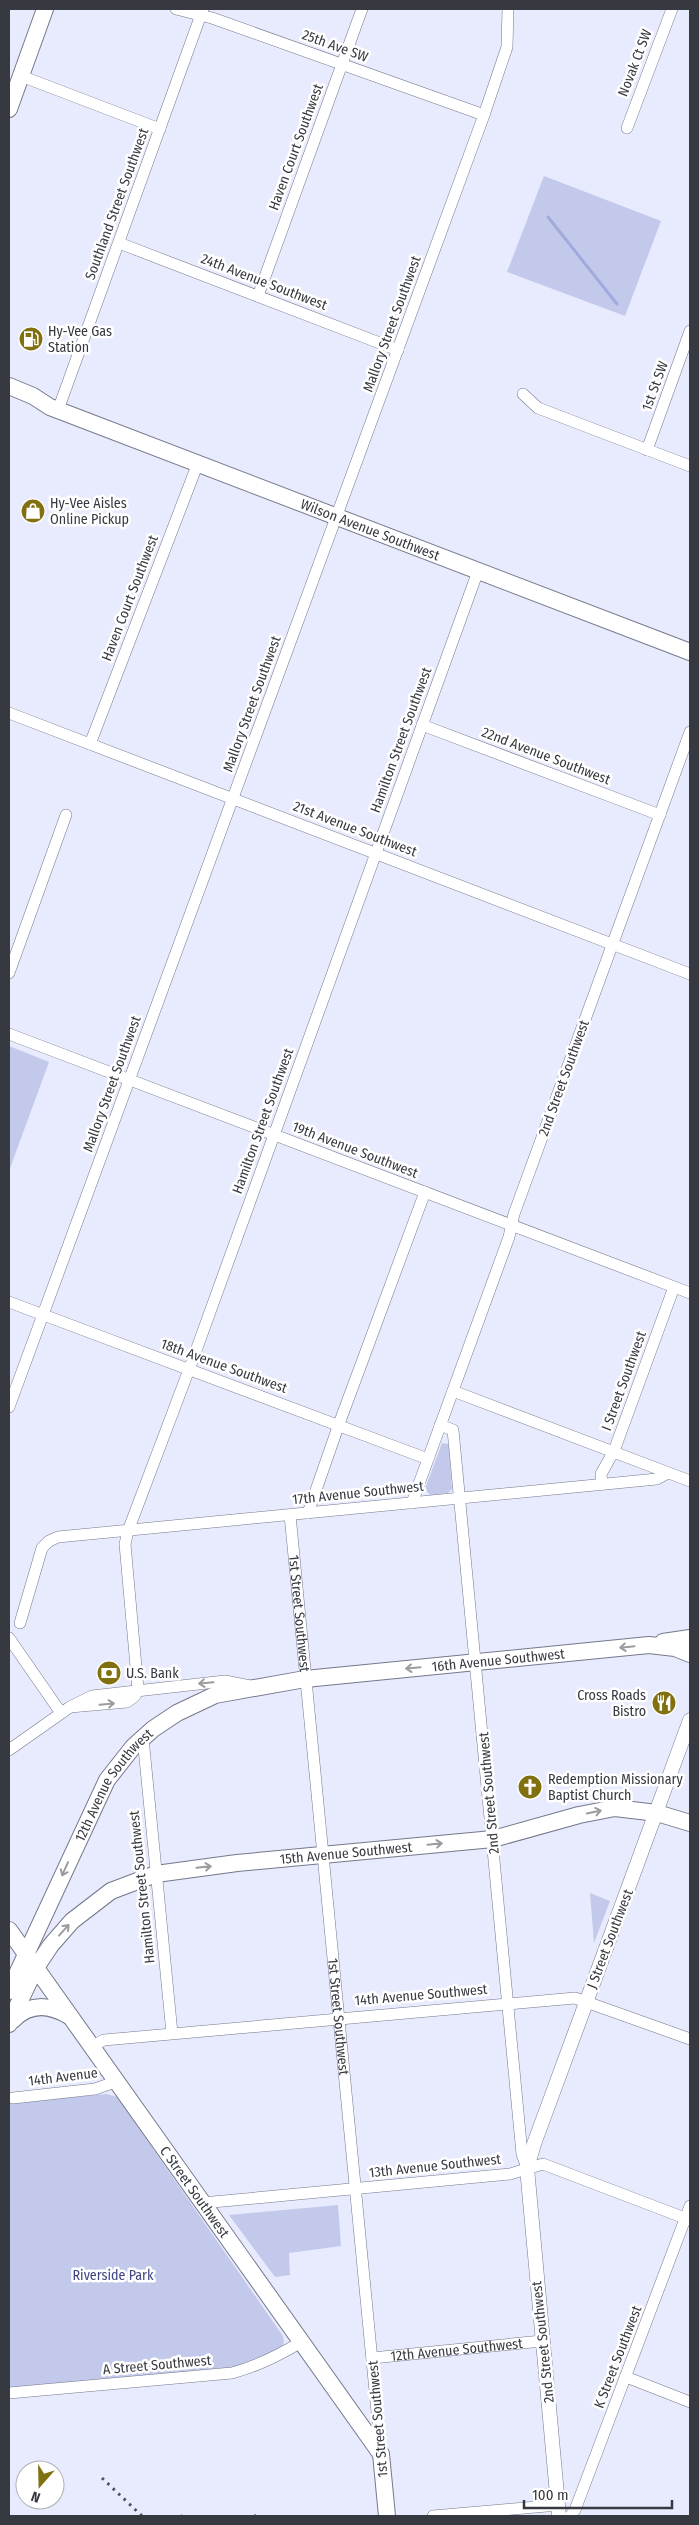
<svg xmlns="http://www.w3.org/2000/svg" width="699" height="2525" font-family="'Fira Sans Condensed',sans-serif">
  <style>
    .green { fill: #c3c9eb }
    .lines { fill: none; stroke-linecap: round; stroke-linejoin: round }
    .stream { stroke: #a2aadc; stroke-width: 3 }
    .minor-casing { stroke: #74788b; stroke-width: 12 }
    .tertiary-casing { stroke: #74788b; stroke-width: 15 }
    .secondary-casing { stroke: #74788b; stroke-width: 18 }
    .minor { stroke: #fff; stroke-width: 11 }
    .tertiary { stroke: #fff; stroke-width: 14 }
    .secondary { stroke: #fff; stroke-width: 16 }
    .rail { stroke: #4f515a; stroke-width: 3; stroke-dasharray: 2.5 5; stroke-linecap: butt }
    .oneway { stroke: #9b9ca0 }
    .labels { text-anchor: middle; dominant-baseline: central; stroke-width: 5; stroke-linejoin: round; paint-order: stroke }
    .street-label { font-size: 14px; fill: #373941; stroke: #fff }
    .poi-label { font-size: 14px; fill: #373941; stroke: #fff; text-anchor: start }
    .park-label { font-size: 14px; fill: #414583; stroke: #fff }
  </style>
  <rect width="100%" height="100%" fill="#e8ebfd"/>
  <g class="green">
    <path d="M544 176 661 221 625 316 507 272Z"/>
    <path d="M9 1046 49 1062 9 1171Z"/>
    <path d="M442 1443 448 1444 449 1447 452 1489 448 1493 430 1495 425 1489Z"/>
    <path d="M590 1893 610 1901 594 1943Z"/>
    <path d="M107 2094 117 2097 283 2336 284 2343 281 2348 241 2367 9 2390V2103Z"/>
    <path d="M338 2205 341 2246 289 2253 290 2275 275 2277 229 2215Z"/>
  </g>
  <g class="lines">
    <path class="stream" d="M548 217 617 304"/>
    <defs>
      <g id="minor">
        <path d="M176 9 212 18 484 115"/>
        <path d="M21 76 160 129"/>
        <path d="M627 128 672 9"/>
        <path d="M119 243 398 350"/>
        <path d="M258 296 362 9"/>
        <path d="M523 394 538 408 690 466"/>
        <path d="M58 410 203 9"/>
        <path d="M647 450 690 331"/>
        <path d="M9 713 690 974"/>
        <path d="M422 725 660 815"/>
        <path d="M90 744 198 463"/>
        <path d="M9 973 66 815"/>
        <path d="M9 1034 690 1293"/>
        <path d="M9 1302 428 1459"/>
        <path d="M453 1391 690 1481"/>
        <path d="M9 1407 484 115 507 47 508 9"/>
        <path d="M440 1425 453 1430 522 2154 527 2168"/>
        <path d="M602 1484 601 1474 614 1451 674 1287"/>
        <path d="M412 1503 509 1237 514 1214 690 732"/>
        <path d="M308 1513 339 1424 425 1192"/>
        <path id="s1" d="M290 1515 381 2453"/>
        <path d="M20 1623 42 1548 49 1541 58 1537 657 1479 668 1473"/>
        <path d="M9 1638 61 1713"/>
        <path d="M70 1707 127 1702 135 1696 138 1689 125 1544 128 1531 193 1359 478 571"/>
        <path d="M143 1738 172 2033"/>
        <path d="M9 1750 70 1707 92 1696 225 1681 250 1686"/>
        <path d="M90 2047 104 2040 575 1998 690 2039"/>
        <path d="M13 2098 95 2089 115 2082"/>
        <path d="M202 2203 510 2174 543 2164 690 2220"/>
        <path id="s2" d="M372 2358 542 2341"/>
        <path d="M626 2377 690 2402"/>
        <path d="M9 2393 232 2373C258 2366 278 2356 301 2342"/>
        <path d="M433 2516 558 2505"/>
        <path d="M570 2516 575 2510 690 2206"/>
      </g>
      <path id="tertiary" d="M559 2516 527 2168 534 2144 690 1720"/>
      <g id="secondary">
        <path d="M9 109 45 9"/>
        <path id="s3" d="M9 386 33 396 50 407 690 652"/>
        <path d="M663 1642 690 1638"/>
        <path id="s4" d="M9 1930 381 2454 387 2516"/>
        <path id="s5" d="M9 1991 107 1780 133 1747 153 1729 177 1713 215 1695 305 1679 649 1645 675 1648 690 1654"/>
        <path d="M13 2020C29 2003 49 2004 69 2016"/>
        <path id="s6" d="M9 2024 35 1969 51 1945 72 1921 111 1891 156 1874 237 1863 493 1839 579 1815 615 1808 657 1813 690 1823"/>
      </g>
    </defs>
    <use href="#minor" class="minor-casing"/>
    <use href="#tertiary" class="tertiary-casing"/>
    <use href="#secondary" class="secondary-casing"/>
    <use href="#minor" class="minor"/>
    <use href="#tertiary" class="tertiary"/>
    <use href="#secondary" class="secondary"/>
    <g class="rail">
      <path d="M102 2478 142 2516"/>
      <path d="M254 2515 255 2516"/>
      <path d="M181 2516H182"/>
    </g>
  </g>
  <defs><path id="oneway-shaft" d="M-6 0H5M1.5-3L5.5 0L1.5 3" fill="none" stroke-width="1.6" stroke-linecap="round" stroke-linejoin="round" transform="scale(1.25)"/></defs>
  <g class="oneway">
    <use href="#oneway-shaft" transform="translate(627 1647) rotate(174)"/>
    <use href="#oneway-shaft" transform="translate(413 1668) rotate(175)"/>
    <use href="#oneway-shaft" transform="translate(206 1683) rotate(175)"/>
    <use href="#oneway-shaft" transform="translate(107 1704) rotate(-5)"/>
    <use href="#oneway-shaft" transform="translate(594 1812) rotate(-11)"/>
    <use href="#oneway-shaft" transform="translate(435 1844) rotate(-6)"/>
    <use href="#oneway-shaft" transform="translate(204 1867) rotate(-6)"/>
    <use href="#oneway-shaft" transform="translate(65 1869) rotate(114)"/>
    <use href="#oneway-shaft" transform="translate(64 1930) rotate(-48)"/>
  </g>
  <defs>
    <symbol id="fuel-disc" viewBox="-11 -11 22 22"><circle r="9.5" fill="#81700f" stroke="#fff"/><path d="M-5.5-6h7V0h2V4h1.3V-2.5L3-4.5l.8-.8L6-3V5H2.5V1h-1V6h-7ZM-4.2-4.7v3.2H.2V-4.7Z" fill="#fff"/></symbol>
    <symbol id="shop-disc" viewBox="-11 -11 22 22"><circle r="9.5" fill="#81700f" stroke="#fff"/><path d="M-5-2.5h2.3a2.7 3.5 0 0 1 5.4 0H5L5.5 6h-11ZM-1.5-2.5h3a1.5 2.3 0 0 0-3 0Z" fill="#fff"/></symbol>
    <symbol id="bank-disc" viewBox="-11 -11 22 22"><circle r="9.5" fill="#81700f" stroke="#fff"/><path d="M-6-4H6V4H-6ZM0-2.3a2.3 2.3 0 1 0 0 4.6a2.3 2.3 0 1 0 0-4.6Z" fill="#fff"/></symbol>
    <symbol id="restaurant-disc" viewBox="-11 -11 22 22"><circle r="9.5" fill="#81700f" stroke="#fff"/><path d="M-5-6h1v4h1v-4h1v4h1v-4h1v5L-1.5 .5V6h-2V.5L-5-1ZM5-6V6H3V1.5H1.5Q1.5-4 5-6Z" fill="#fff"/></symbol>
    <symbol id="church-disc" viewBox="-11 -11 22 22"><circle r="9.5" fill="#81700f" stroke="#fff"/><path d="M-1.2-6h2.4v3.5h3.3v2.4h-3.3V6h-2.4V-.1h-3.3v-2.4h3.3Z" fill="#fff"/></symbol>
  </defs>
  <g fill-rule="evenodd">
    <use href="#fuel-disc" x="17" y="325" width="28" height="28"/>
    <use href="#shop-disc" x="19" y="497" width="28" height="28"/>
    <use href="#bank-disc" x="95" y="1659" width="28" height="28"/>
    <use href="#restaurant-disc" x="650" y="1689" width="28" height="28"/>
    <use href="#church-disc" x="516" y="1773" width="28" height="28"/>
  </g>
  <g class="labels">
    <g class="street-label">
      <text transform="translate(335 46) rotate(20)">25th Ave SW</text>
      <text transform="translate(635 63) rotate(-69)">Novak Ct SW</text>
      <text transform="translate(296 147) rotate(-70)">Haven Court Southwest</text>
      <text transform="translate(117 204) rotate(-70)">Southland Street Southwest</text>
      <text transform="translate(264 282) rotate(21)">24th Avenue Southwest</text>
      <text transform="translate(392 324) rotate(-70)">Mallory Street Southwest</text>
      <text transform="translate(655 386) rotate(-70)">1st St SW</text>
      <text stroke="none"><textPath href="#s3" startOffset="389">Wilson Avenue Southwest</textPath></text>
      <text transform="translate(130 598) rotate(-69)">Haven Court Southwest</text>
      <text transform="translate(252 704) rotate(-70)">Mallory Street Southwest</text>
      <text transform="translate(401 740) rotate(-70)">Hamilton Street Southwest</text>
      <text transform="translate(546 756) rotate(21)">22nd Avenue Southwest</text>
      <text transform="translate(355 829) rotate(21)">21st Avenue Southwest</text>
      <text transform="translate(564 1078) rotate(-70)">2nd Street Southwest</text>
      <text transform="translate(112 1084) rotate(-70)">Mallory Street Southwest</text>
      <text transform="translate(263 1121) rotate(-70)">Hamilton Street Southwest</text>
      <text transform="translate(355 1150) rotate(21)">19th Avenue Southwest</text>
      <text transform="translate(224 1366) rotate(20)">18th Avenue Southwest</text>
      <text transform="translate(624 1381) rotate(-70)">I Street Southwest</text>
      <text transform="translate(358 1493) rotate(-6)">17th Avenue Southwest</text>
      <text stroke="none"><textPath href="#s1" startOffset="99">1st Street Southwest</textPath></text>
      <text stroke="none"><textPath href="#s5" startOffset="658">16th Avenue Southwest</textPath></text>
      <text stroke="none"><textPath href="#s5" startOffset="232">12th Avenue Southwest</textPath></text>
      <text transform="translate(489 1793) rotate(-95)">2nd Street Southwest</text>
      <text stroke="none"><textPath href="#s6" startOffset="410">15th Avenue Southwest</textPath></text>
      <text transform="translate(142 1887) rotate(-96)">Hamilton Street Southwest</text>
      <text transform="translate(610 1939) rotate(-69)">J Street Southwest</text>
      <text transform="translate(421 1995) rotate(-5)">14th Avenue Southwest</text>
      <text stroke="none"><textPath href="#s1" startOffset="504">1st Street Southwest</textPath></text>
      <text transform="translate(63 2077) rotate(-7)">14th Avenue</text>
      <text transform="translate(435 2166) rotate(-6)">13th Avenue Southwest</text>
      <text stroke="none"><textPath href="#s4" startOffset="321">C Street Southwest</textPath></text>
      <text transform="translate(543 2342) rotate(-96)">2nd Street Southwest</text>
      <text stroke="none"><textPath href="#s2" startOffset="85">12th Avenue Southwest</textPath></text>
      <text transform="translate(618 2357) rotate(-69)">K Street Southwest</text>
      <text transform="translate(157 2365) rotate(-5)">A Street Southwest</text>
      <text transform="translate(378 2419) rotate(-95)">1st Street Southwest</text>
    </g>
    <g class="poi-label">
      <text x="48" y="331">Hy-Vee Gas<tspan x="48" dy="16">Station</tspan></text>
      <text x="50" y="503">Hy-Vee Aisles<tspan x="50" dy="16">Online Pickup</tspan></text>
      <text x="126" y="1673">U.S. Bank</text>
      <text x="646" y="1695" text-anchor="end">Cross Roads<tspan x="646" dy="16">Bistro</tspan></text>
      <text x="548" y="1779">Redemption Missionary<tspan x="548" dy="16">Baptist Church</tspan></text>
    </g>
    <g class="park-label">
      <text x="113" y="2275">Riverside Park</text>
    </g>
  </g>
  <rect width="699" height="2525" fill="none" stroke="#373941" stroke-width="20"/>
  <g transform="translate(40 2485) rotate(200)"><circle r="24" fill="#ffffff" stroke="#afb0b3"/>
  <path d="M0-4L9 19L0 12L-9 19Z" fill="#81700f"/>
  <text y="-8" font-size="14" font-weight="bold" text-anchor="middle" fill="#373941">N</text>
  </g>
  <path d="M524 2500v8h148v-8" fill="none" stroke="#373941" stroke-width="2.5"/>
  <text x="532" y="2500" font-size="15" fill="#373941" stroke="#ffffff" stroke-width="4" paint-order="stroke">100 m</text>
</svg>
